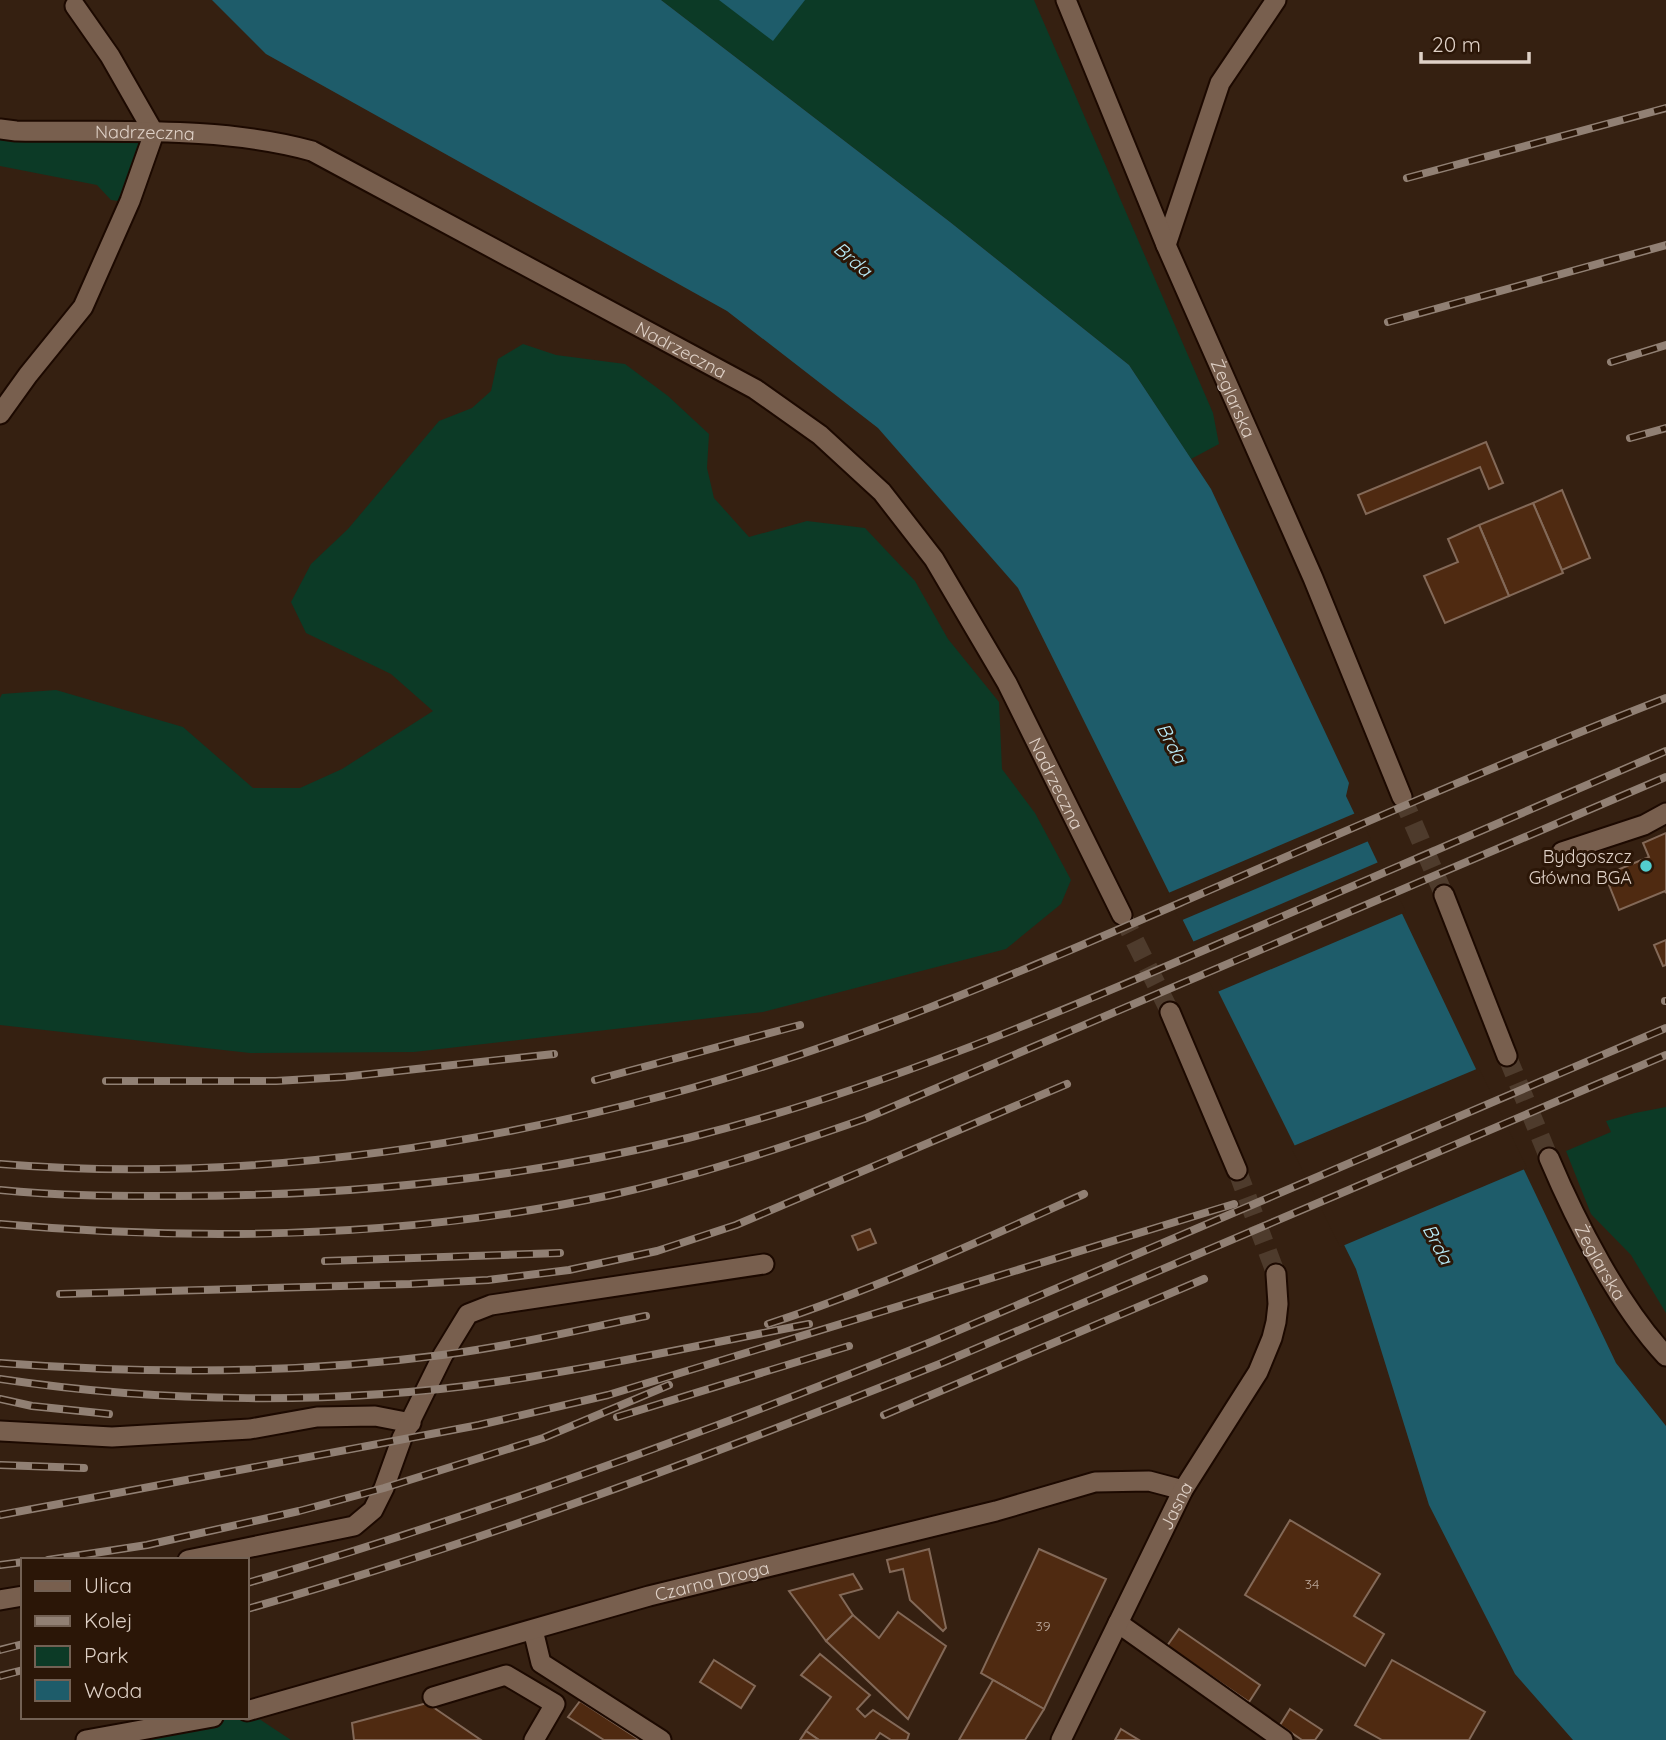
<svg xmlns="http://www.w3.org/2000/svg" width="1666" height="1740" font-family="Quicksand,sans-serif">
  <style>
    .green { fill: #0c3a26 }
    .water { fill: #1e5c6a }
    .pier { fill: #352011 }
    .building { fill: #4f2a11; stroke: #836958; stroke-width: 2 }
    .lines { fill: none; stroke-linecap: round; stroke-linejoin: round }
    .minor-tunnel { stroke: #4e3b2c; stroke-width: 19; stroke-dasharray: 19 10; stroke-linecap: butt }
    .tertiary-tunnel { stroke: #4e3b2c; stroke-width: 19; stroke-dasharray: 19 10; stroke-linecap: butt }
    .service-casing { stroke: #1c0900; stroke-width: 23 }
    .minor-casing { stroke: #1c0900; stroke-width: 23 }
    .tertiary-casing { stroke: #1c0900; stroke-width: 23 }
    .service { stroke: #785f4e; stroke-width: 19 }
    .minor { stroke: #785f4e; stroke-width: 19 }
    .tertiary { stroke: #785f4e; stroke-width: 19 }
    .rail-casing { stroke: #918074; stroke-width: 8 }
    .rail { stroke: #2b1607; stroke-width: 5; stroke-dasharray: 16; stroke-linecap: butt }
    .poi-dot { fill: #52cdcf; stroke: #2b1607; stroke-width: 2.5 }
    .labels { text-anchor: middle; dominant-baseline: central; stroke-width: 6; stroke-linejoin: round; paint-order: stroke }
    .number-label { font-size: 14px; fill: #bba79a }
    .street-label { font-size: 18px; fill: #dfd1c7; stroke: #2b1607 }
    .poi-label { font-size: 18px; fill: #dfd1c7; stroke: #2b1607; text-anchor: end }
    .water-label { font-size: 19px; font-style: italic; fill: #baeefb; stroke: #2b1607 }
  </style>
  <rect width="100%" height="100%" fill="#352011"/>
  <g class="green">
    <path d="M661 0H1034L1213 413 1219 444 1191 459 1129 365 950 222Z"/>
    <path d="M0 126 151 130 125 202 111 200 97 185 0 166Z"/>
    <path d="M523 344 556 355 625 364 668 396 709 434 707 468 714 498 749 537 807 521 865 528 915 581 948 639 999 702 1002 769 1035 813 1071 880 1061 904 1006 949 763 1012 414 1052 250 1053 0 1025V698L2 694 56 690 183 727 253 788H300L342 769 433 711 391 674 306 633 291 602 311 564 348 529 439 421 472 408 491 391 498 359Z"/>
    <path d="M1666 1107V1313L1631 1255 1591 1214 1566 1151 1611 1132 1606 1121 1635 1113Z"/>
    <path d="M247 1711 291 1740H86L213 1717H247Z"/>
  </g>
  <g class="water">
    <path d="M212 0H661L950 222 1129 365 1211 489 1349 783 1346 796 1616 1363 1666 1426V1740H1573L1515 1674 1429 1505 1356 1269 1018 588 878 428 727 311 266 54Z"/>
    <path d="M719 0H805L773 41Z"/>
  </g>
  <g class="pier">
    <path d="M1358 812 1371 840 1180 921 1166 894Z"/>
    <path d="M1381 861 1406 912 1215 993 1190 943Z"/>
    <path d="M1479 1068 1527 1168 1340 1247 1291 1147Z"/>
  </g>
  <g class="building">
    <path d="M1486 442 1503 483 1489 489 1480 467 1366 514 1358 495Z"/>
    <path d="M1562 490 1590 558 1562 570 1533 503Z"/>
    <path d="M1533 503 1563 573 1509 596 1479 525Z"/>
    <path d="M1479 525 1509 596 1445 623 1424 576 1458 562 1448 539Z"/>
    <path d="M1666 833V893L1665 891 1619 910 1605 875 1649 857 1643 843Z"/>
    <path d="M1666 940V965L1663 966 1654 945Z"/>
    <path d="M870 1229 876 1243 858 1250 852 1236Z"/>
    <path d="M1290 1520 1380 1574 1354 1616 1384 1634 1365 1666 1245 1595Z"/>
    <path d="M929 1549 946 1628 943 1631 910 1600 903 1569 890 1572 887 1560Z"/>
    <path d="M1039 1549 1106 1579 1044 1709 981 1673Z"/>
    <path d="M853 1574 862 1589 840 1595 853 1615 826 1641 789 1591Z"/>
    <path d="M898 1612 946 1646 908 1719 826 1641 853 1615 879 1638Z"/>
    <path d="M1179 1629 1260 1685 1249 1702 1167 1646Z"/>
    <path d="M820 1654 870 1695 857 1709 865 1717 873 1710 909 1734 907 1740H891L880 1733 875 1740H819L806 1731 831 1697 801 1675Z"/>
    <path d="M714 1660 755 1686 741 1708 700 1682Z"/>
    <path d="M1392 1660 1485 1712 1469 1740H1382L1355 1725Z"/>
    <path d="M993 1680 1044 1709 1025 1740H959Z"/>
    <path d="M580 1701 640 1740H604L568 1717Z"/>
    <path d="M427 1703 481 1740H354L352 1723Z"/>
    <path d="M1290 1709 1322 1730 1315 1740H1302L1280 1725Z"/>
    <path d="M1121 1729 1139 1740H1115Z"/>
    <path d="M806 1731 819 1740H800Z"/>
  </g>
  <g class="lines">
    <g class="minor-tunnel">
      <path d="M1122 915 1170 1012"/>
      <path d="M1237 1170 1276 1274"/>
    </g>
    <g class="tertiary-tunnel">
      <path d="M1402 797 1444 895"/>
      <path d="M1507 1056 1549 1158"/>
    </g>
    <defs>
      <g id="service">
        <path d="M1166 245 1220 83 1276 0"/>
        <path d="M0 414 28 375 83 307 130 201 154 133 110 56 75 6"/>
        <path d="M1562 852 1644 825 1666 813"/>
        <path d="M0 1431 112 1437 250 1429 317 1417 375 1416 411 1423"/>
        <path d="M188 1560 354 1526 373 1510 384 1488 402 1438 443 1355 468 1314 491 1305 764 1264"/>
        <path d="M0 1600 23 1596"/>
        <path d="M1118 1623 1283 1740"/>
        <path d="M533 1630 541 1663 661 1740"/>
        <path d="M433 1697 506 1675 555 1704 534 1740"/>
      </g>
      <g id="minor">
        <path id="s1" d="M0 129 16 131C113 133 218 125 312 151L755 389 820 435 882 492 934 559 1007 683 1122 915"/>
        <path d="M1170 1012 1237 1170"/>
        <path id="s2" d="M247 1711 649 1596 996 1511 1095 1482 1149 1481 1183 1490"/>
        <path d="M86 1740 213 1717"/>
        <path id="s3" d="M1061 1740 1183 1490 1258 1372 1272 1338 1276 1322 1278 1304 1276 1274"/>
      </g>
      <g id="tertiary">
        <path id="s4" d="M1066 0 1166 245 1313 578 1402 797"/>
        <path d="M1444 895 1507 1056"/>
        <path id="s5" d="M1549 1158C1576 1222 1619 1306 1666 1356"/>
      </g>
    </defs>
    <use href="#service" class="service-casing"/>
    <use href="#minor" class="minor-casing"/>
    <use href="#tertiary" class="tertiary-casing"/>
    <use href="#service" class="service"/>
    <use href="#minor" class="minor"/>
    <use href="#tertiary" class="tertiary"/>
    <defs>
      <g id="rail">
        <path d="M1407 178 1666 108"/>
        <path d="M1388 322 1666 245"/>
        <path d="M1611 362 1666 345"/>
        <path d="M1630 438 1666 428"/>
        <path d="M1665 1001H1666"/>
        <path d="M595 1080 800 1025"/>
        <path d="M106 1081H276L343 1077 554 1054"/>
        <path d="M0 1164C225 1182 452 1152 670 1094 846 1047 1014 975 1180 903 1341 833 1502 762 1666 698"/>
        <path d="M0 1190C58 1196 117 1196 175 1196 348 1196 521 1179 688 1138 873 1092 1049 1017 1223 942 1371 878 1518 815 1666 751"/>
        <path d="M0 1224C205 1242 410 1238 611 1195 697 1176 781 1148 864 1119L1666 777"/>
        <path d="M325 1261 560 1253"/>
        <path d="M60 1294 410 1284 488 1280 569 1270 657 1251 736 1225 1067 1084"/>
        <path d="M768 1324C876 1289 980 1241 1084 1194"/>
        <path d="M0 1363C146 1374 296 1374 442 1355 511 1346 578 1330 646 1316"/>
        <path d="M0 1379C160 1403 336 1405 496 1382 601 1367 705 1344 809 1324"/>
        <path d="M0 1399 32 1406 109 1414"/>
        <path d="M884 1415 1204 1279"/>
        <path d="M617 1417 849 1346"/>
        <path d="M0 1465 84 1468"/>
        <path d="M0 1515 479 1425 608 1395 1234 1204"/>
        <path d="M48 1560 147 1545 299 1511 384 1488 543 1438 669 1385"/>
        <path d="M0 1565 23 1562"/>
        <path d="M247 1583C479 1516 707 1432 931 1342L1666 1028"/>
        <path d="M247 1609C484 1542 714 1454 942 1363L1666 1055"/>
        <path d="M0 1650 23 1644"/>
        <path d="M0 1676 23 1670"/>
      </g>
    </defs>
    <use href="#rail" class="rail-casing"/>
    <use href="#rail" class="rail"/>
  </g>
  <circle class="poi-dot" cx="1646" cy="866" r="7"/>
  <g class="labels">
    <g class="number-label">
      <text x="1312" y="1584">34</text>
      <text x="1043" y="1626">39</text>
    </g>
    <g class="street-label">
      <text stroke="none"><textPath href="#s1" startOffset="145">Nadrzeczna</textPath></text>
      <text stroke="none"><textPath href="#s1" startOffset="733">Nadrzeczna</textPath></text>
      <text stroke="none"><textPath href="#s4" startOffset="432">Żeglarska</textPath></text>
      <text stroke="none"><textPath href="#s1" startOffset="1321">Nadrzeczna</textPath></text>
      <text stroke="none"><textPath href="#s5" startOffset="116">Żeglarska</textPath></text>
      <text stroke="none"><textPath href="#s3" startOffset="261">Jasna</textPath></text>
      <text stroke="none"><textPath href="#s2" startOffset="483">Czarna Droga</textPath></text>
    </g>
    <g class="poi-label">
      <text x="1632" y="856">Bydgoszcz<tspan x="1632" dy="21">Główna BGA</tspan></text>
    </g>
    <g class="water-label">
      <text transform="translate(853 259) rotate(40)">Brda</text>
      <text transform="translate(1172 743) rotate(62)">Brda</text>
      <text transform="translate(1438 1244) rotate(62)">Brda</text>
    </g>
  </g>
  <rect x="21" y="1558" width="228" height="161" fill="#2b1607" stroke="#736154" stroke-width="2"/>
  <rect x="35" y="1581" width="35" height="10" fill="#785f4e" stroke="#736154" stroke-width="2"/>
  <text x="84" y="1593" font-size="21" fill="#dfd1c7">Ulica</text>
  <rect x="35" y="1616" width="35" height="10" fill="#918074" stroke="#736154" stroke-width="2"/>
  <text x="84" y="1628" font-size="21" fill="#dfd1c7">Kolej</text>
  <rect x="35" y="1646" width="35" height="21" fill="#0c3a26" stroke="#736154" stroke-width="2"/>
  <text x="84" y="1663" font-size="21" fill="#dfd1c7">Park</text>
  <rect x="35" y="1680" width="35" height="21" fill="#1e5c6a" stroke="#736154" stroke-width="2"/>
  <text x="84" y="1698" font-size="21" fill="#dfd1c7">Woda</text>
  <path d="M1421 52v10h108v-10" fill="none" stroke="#dfd1c7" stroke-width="3.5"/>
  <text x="1432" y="52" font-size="21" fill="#dfd1c7" stroke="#2b1607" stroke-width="5" paint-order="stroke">20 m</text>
</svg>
